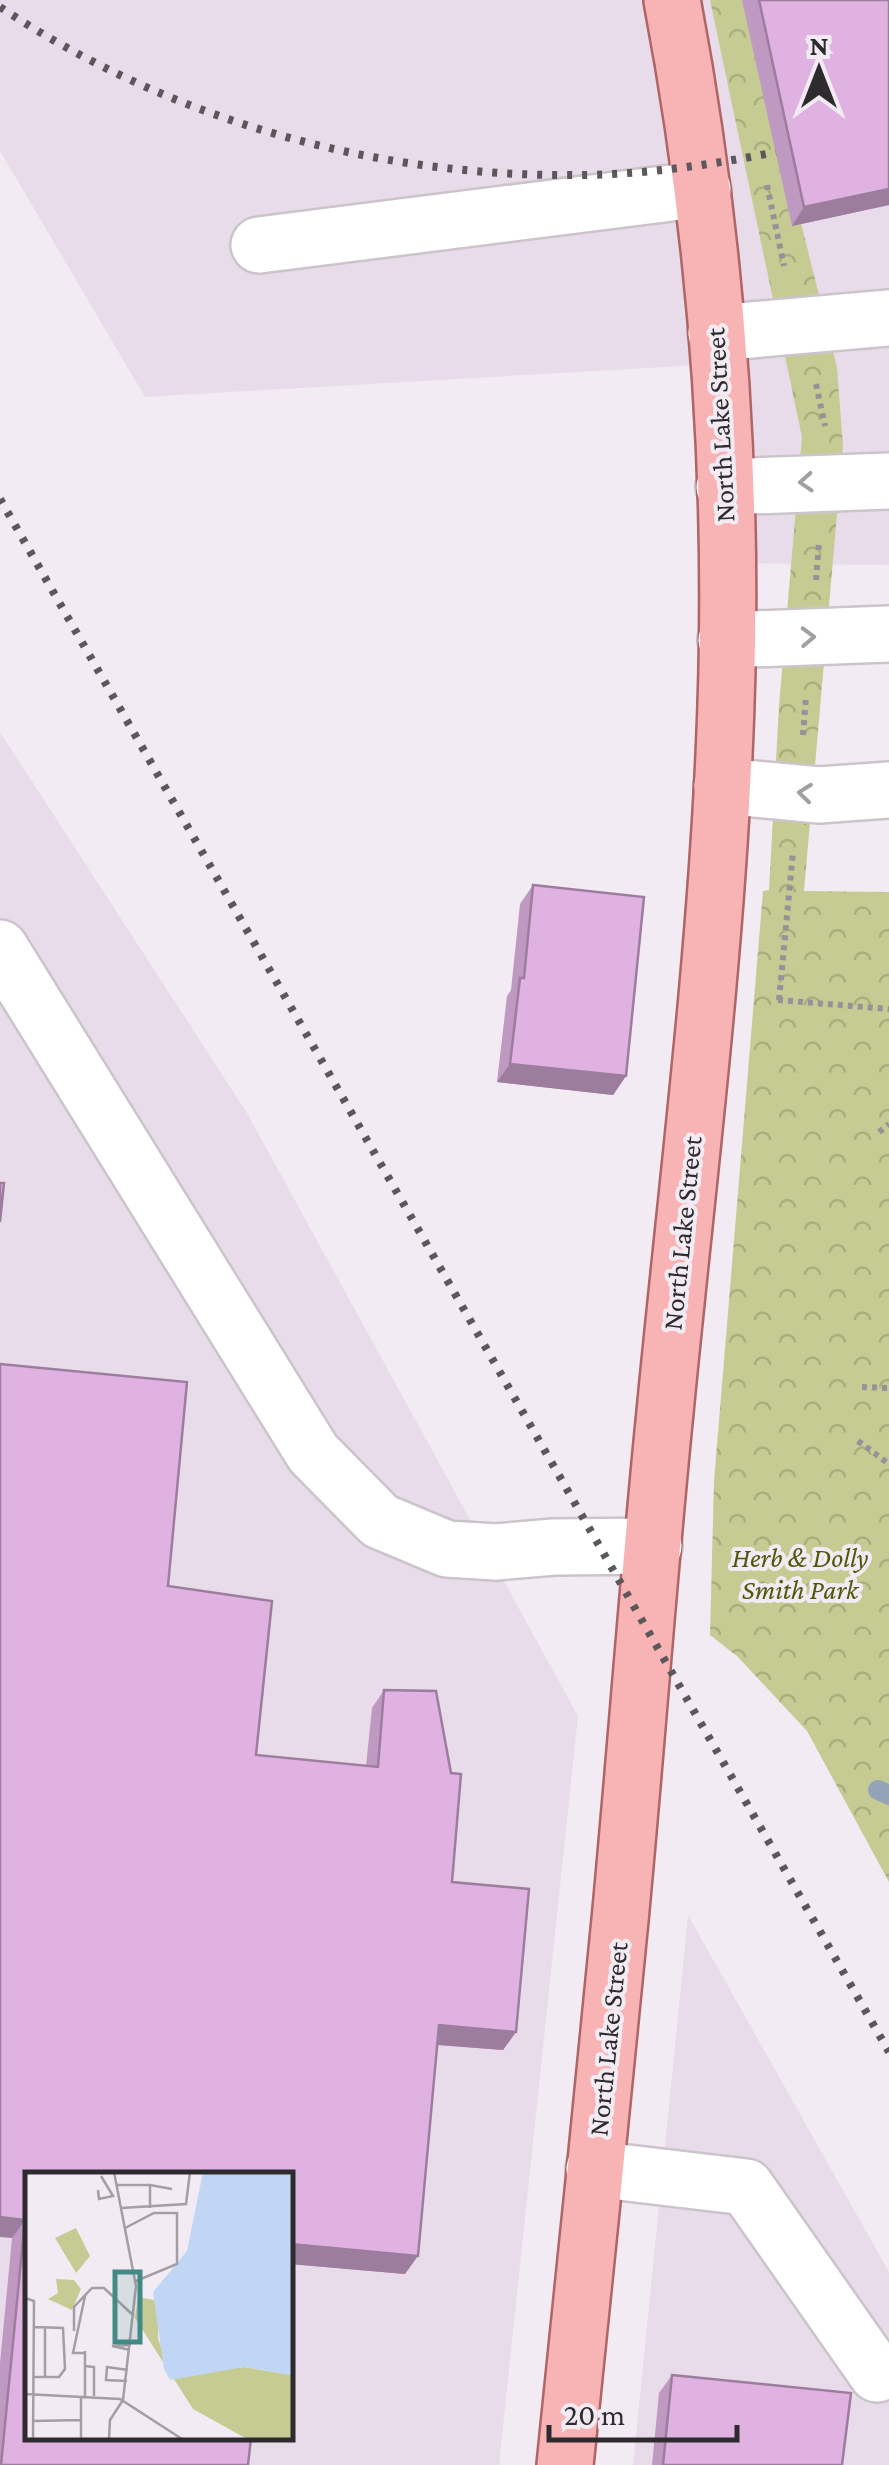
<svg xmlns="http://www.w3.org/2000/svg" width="889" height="2465" font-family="'Crimson Pro',serif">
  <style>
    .built { fill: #e9dcea; fill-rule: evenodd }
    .park { fill: url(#park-crowns) }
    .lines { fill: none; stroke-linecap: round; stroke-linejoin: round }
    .stream { stroke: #95a3b9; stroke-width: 20 }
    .minor-casing { stroke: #cbc4cb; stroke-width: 60 }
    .major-casing { stroke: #af6465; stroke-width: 60 }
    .path { stroke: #989298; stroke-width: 6; stroke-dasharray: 5 5; stroke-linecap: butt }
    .minor { stroke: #fff; stroke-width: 55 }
    .major { stroke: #f8b4b5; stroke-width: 55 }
    .rail { stroke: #5b575b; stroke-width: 8; stroke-dasharray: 5 10; stroke-linecap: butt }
    .wall { fill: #c099c2 }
    .shaded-wall { fill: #9c7d9e }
    .building { fill: #dfb2e2; stroke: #9c7d9e; stroke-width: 2.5 }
    .oneway { stroke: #a1a0a1 }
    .labels { text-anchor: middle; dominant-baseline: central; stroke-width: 8; stroke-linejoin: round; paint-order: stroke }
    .street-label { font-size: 28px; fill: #2e2b2e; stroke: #f3ebf3 }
    .park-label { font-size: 28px; font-style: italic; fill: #52550c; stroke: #f3ebf3 }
    .inset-road { fill: none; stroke: #a49ea4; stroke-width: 2.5 }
    .view { fill: #438a87; fill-opacity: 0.15; stroke: #438a87; stroke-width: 5 }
    .inset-edge { fill: none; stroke: #2e2b2e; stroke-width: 5 }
  </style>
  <defs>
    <pattern id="park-crowns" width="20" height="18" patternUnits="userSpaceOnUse" patternTransform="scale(2.5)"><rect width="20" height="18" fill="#c6cb93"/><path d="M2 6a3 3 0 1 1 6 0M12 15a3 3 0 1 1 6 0" fill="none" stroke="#aaae7f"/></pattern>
  </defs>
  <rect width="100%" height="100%" fill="#f3ebf3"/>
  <g class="built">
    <path d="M0 0H889V565L725 563 718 364 145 397 0 151Z"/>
    <path d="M0 732 247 1113 578 1716 499 2465H0ZM28 2175H290V2438H28Z"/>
    <path d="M688 1915 889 2272V2465H633Z"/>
  </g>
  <path class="park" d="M710 0H757L799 215 837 367 843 446 804 891 889 892V1882L807 1731 738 1657 710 1635 714 1481 763 891 769 890 779 706 802 437Z"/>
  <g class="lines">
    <path class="stream" d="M878 1790 889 1795"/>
    <defs>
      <g id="minor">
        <path d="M259 245 703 189"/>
        <path d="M716 333 889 318"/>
        <path d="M724 487 889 481"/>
        <path d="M726 640 889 634"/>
        <path d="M722 786 819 795 889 790"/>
        <path d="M0 948 313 1453 380 1521 447 1549 496 1552 554 1547 654 1546"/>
        <path d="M594 2169 746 2187 877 2374"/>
      </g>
      <path id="major" d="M565 2465C583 2283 603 2102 620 1920 636 1751 648 1581 665 1412 686 1194 714 975 724 755 736 503 719 248 672 0"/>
    </defs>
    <use href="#minor" class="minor-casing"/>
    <use href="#major" class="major-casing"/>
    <g class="path">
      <path d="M767 185 784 266"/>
      <path d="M816 384 825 426"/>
      <path d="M816 580 819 543"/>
      <path d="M803 735 806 697"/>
      <path d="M778 1000 889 1009"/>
      <path d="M779 1000 793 852"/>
      <path d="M879 1132 889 1124"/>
      <path d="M862 1387 889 1388"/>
      <path d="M858 1441 889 1464"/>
    </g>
    <use href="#minor" class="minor"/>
    <use href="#major" class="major"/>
    <g class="rail">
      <path d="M0 7C171 121 378 178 583 175 656 174 729 162 801 147"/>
      <path d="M0 499 889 2052"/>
    </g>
  </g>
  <g class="wall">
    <path d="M742 0H889V205L792 226Z"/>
    <path d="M533 885 626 1076 613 1095 497 1082 507 996 511 990 520 904Z"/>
    <path d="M168 1586 256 1755 366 1766 372 1708 384 1690 452 1882 516 2032 503 2050 438 2045 405 2274 290 2264V2175H28L248 2465H0V2363L12 2238Z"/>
    <path d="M672 2375 842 2465H652L659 2393Z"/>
  </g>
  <g class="shaded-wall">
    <path d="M889 189V205L792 226 804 207Z"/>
    <path d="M510 1064 626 1076 613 1095 497 1082Z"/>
    <path d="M439 2025 516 2032 503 2050 426 2044Z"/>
    <path d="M0 2217 25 2220 12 2238 0 2237Z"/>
    <path d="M290 2244 418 2256 405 2274 290 2264Z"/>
  </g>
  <g class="building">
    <path d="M759 0H889V189L804 207Z"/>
    <path d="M533 885 644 897 626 1076 510 1064 520 978H524Z"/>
    <path d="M0 1183H4L0 1222Z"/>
    <path d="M0 1364 187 1382 168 1586 272 1601 256 1755 378 1767 384 1690 436 1691 451 1773 461 1774 452 1882 529 1889 516 2032 439 2025 418 2256 290 2244V2175H28V2438H251L248 2465H1L25 2220 0 2217Z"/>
    <path d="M672 2375 851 2393 842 2465H663Z"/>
  </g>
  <defs><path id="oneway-chevron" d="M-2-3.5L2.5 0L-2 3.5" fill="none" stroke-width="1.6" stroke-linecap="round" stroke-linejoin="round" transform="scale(2.5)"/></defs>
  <g class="oneway">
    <use href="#oneway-chevron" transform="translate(806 482) rotate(176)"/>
    <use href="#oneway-chevron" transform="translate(808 637) rotate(-2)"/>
    <use href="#oneway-chevron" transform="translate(805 793) rotate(-174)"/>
  </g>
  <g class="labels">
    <g class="street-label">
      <text transform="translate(720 425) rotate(-93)">North Lake Street</text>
      <text transform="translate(682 1233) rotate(-84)">North Lake Street</text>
      <text transform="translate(608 2039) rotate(-84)">North Lake Street</text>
    </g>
    <g class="park-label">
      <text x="800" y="1557">Herb &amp; Dolly<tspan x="800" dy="32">Smith Park</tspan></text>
    </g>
  </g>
  <g transform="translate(25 2172)">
    <rect width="268" height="268" fill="#f3ebf3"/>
    <path d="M51 56 65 84 51 101 30 66ZM31 107 49 108 56 117 47 138 23 127 33 121Z" fill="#c6cb93"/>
    <path d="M113 125 134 129 133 166 139 184 158 204 219 195 267 203V267H222L168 237 110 146Z" fill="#c6cb93"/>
    <path d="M178 0H267V203L219 195 145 208 139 197 128 120 162 79Z" fill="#c1d6f5"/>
    <path class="inset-road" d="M89 0 111 114 98 228M91 13H125M73 18 74 27 88 24 76 4M96 36 161 32 165 0M125 36V13L147 17M100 56 129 41H152V92L111 109M60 124 48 181H60M0 126 9 129 8 267M49 159V135L67 116H79L109 144M105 178 87 174 106 173M60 194 69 195V224M9 205H34L40 197 38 156 9 155M20 205V155M102 209 81 208 82 195 103 198M0 222 95 227 157 267M56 224V267M60 224V179M9 249 56 248M84 267 85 248 98 228"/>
    <path class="view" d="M90 100H115V170H90Z"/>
    <rect width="268" height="268" class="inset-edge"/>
  </g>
  <g transform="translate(819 70)" stroke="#f3ebf3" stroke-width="8" paint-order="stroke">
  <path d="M0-8L18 38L0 25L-18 38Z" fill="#2e2b2e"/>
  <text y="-15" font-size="28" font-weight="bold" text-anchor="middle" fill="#2e2b2e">N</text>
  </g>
  <path d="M549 2425v15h188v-15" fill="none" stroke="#2e2b2e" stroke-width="5"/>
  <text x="564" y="2425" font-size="30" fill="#2e2b2e" stroke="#f3ebf3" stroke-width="8" paint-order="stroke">20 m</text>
</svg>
